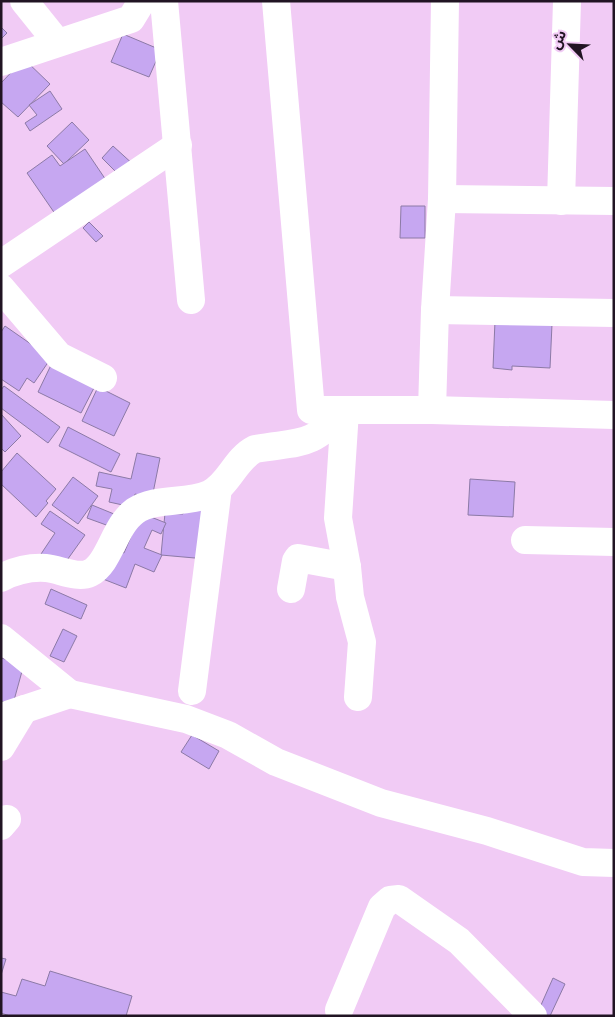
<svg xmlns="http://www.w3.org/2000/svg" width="615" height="1017" font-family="Quicksand,'Noto Sans Arabic',sans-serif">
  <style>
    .building { fill: #c6a7f1; stroke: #8c7aa6 }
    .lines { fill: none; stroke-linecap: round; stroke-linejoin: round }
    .minor { stroke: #fff; stroke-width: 28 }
  </style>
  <rect width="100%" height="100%" fill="#f1cbf5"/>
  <g class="building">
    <path d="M1 27 7 33 1 39Z"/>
    <path d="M123 34 161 50 149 77 111 62Z"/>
    <path d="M24 59 50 84 18 117 1 102V83Z"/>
    <path d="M50 91 62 109 30 131 25 123 37 115 29 105Z"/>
    <path d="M72 122 89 140 64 164 47 146Z"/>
    <path d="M113 146 135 166 123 179 102 158Z"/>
    <path d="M85 149 110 186 60 221 27 173 52 155 60 166Z"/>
    <path d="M401 206H425V238H400Z"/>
    <path d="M89 222 103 236 96 242 83 228Z"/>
    <path d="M495 321 552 324 550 368 512 366V370L493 368Z"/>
    <path d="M5 326 51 358 34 383 27 378 19 391 1 379V332Z"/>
    <path d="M52 363 96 384 81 413 38 392Z"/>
    <path d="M4 386 60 427 48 443 1 408V390Z"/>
    <path d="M98 387 130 403 114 436 82 421Z"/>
    <path d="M1 414 21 436 5 452 1 448Z"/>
    <path d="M68 427 120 454 111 472 59 446Z"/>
    <path d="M17 453 56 489 46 501 48 503 36 517 1 484V472Z"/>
    <path d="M137 453 160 458 152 498 135 494 132 507 109 502 112 489 96 486 99 472 131 479Z"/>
    <path d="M73 477 98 496 78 524 52 505Z"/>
    <path d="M470 479 515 482 513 517 468 515Z"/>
    <path d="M185 500 211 503 206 559 161 555 165 513 183 514Z"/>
    <path d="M92 505 114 514 109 526 87 518Z"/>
    <path d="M50 511 85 535 65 563 41 554 55 533 41 524Z"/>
    <path d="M141 513 166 523 161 534 152 530 144 548 162 555 154 572 135 564 126 588 103 579 115 549 124 553Z"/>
    <path d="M51 589 87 605 81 619 45 604Z"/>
    <path d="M63 629 77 636 64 662 50 656Z"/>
    <path d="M1 658 24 664 13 704 1 701Z"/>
    <path d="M192 735 219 751 209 769 181 752Z"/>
    <path d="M1 958 6 959 1 975Z"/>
    <path d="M50 971 132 996 126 1016H10L1 1013V992L16 996 22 979 45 986Z"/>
    <path d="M553 978 565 984 550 1016H540L537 1014Z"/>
  </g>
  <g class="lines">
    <g class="minor">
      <path d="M24 1 57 42"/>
      <path d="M164 1 191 300"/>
      <path d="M276 1 311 410H432L614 415"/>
      <path d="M1 62 131 19 142 1"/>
      <path d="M442 199 614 201"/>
      <path d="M561 201 567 1"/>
      <path d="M1 264 178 145"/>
      <path d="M1 288 59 356 103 378"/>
      <path d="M435 310 614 313"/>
      <path d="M432 410 435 310 442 199 445 1"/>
      <path d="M345 411 338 518 347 567 350 597 362 642 358 697"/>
      <path d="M525 540 614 542"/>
      <path d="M1 578C14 571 31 567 46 568 59 569 77 579 90 573 110 563 114 526 135 511 156 497 186 504 209 494 229 485 235 459 255 449 302 441 309 448 345 411"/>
      <path d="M291 589 296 561 298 558 347 567"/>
      <path d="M1 638 70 694"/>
      <path d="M192 691 218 488"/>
      <path d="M1 717 70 694 186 719 228 735 276 762 381 803 487 831 583 862 614 863"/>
      <path d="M1 747 24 709"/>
      <path d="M1 826 7 819"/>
      <path d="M339 1010 382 907 390 900 399 899 459 941 533 1016"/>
    </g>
  </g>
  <rect width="615" height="1017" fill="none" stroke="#211423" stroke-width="5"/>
  <g transform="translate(570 45) rotate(294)" stroke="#f1cbf5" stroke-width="4" paint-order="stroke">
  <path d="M0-4L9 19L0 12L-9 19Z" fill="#211423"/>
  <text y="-8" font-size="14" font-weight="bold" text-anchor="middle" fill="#211423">ش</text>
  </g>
</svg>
